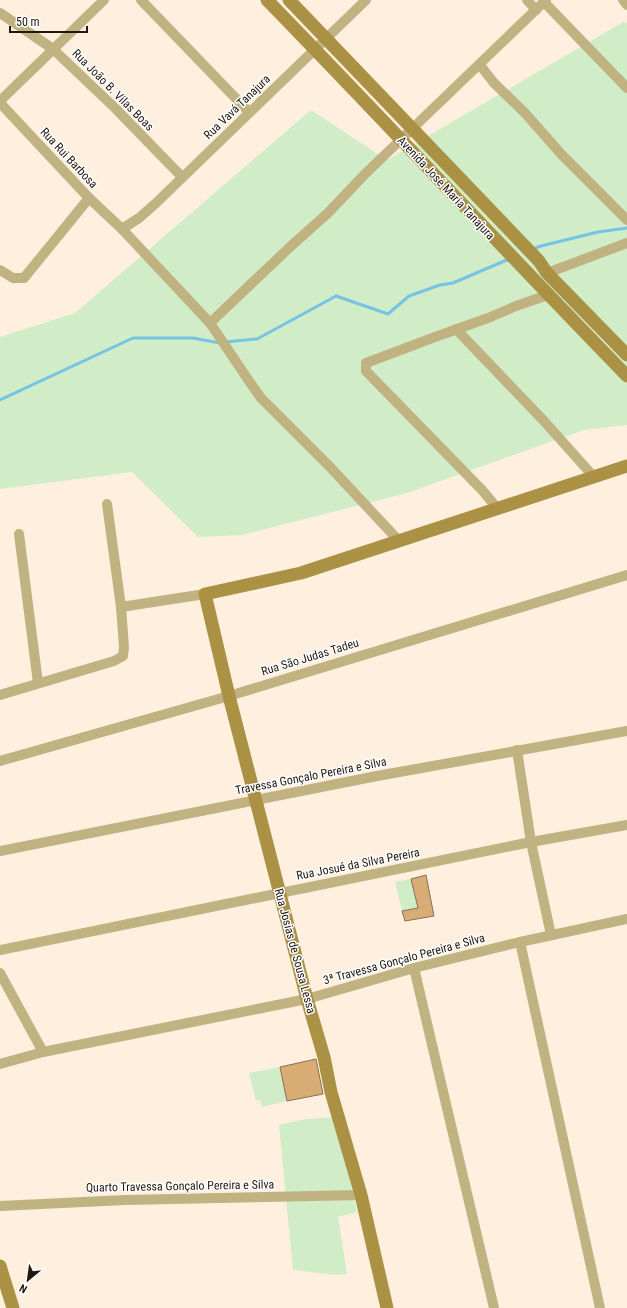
<svg xmlns="http://www.w3.org/2000/svg" width="627" height="1308" font-family="'Roboto Condensed',sans-serif">
  <style>
    .green { fill: #d0edc7 }
    .lines { fill: none; stroke-linecap: round; stroke-linejoin: round }
    .stream { stroke: #76c4e3; stroke-width: 3 }
    .building { fill: #daac75; stroke: #846f56 }
    .street { stroke: #c1b281; stroke-width: 10 }
    .secondary { stroke: #aa9144; stroke-width: 13 }
    .labels { text-anchor: middle; dominant-baseline: central; stroke-width: 3; stroke-linejoin: round; paint-order: stroke }
    .street-label { font-size: 12px; fill: #20170d; stroke: #fff }
  </style>
  <rect width="100%" height="100%" fill="#feefde"/>
  <g class="green">
    <path d="M623 22 627 23V425L584 430 407 493 242 535 198 537 132 472 0 489V337L75 313 311 110 387 160Z"/>
    <path d="M411 879 418 908 402 911 395 882Z"/>
    <path d="M280 1067 287 1101 262 1107 260 1100 256 1101 249 1073Z"/>
    <path d="M336 1117 357 1212 338 1217 347 1274 336 1275 293 1270 279 1125 306 1119Z"/>
  </g>
  <g class="lines">
    <g class="stream">
      <path d="M533 249 541 246 598 232 627 228"/>
      <path d="M225 342 257 339 336 296 388 314 409 296 440 285 453 283 509 259"/>
      <path d="M0 400 133 338H193L220 343"/>
    </g>
  </g>
  <g class="building">
    <path d="M426 875 434 916 405 921 402 911 418 908 411 879Z"/>
    <path d="M316 1059 323 1094 287 1101 280 1067Z"/>
  </g>
  <g class="lines">
    <g class="street">
      <path d="M141 0 249 112"/>
      <path d="M527 0 536 10"/>
      <path d="M623 0 627 5"/>
      <path d="M544 2 627 88"/>
      <path d="M0 13 53 49 115 108 182 177"/>
      <path d="M480 65 494 83 525 113 562 155 627 220"/>
      <path d="M0 101 104 0"/>
      <path d="M0 103 89 198 122 229 210 323 249 381 261 398 331 468 399 541"/>
      <path d="M122 229 139 218 155 204 366 0"/>
      <path d="M0 270 13 278H24L89 198"/>
      <path d="M547 273 627 243"/>
      <path d="M210 323 291 246 328 213 365 174 546 0"/>
      <path d="M456 329 544 421 594 477"/>
      <path d="M497 508 482 490 366 371V363L435 337 488 318 516 306 548 295"/>
      <path d="M19 534 38 683"/>
      <path d="M121 607 205 594"/>
      <path d="M0 695 114 661 123 656 124 647 121 607 107 504"/>
      <path d="M517 750 531 842 551 935"/>
      <path d="M0 761 229 696 627 575"/>
      <path d="M0 851 377 776 627 731"/>
      <path d="M520 942 600 1308"/>
      <path d="M0 950 531 842 627 825"/>
      <path d="M414 968 494 1308"/>
      <path d="M0 973 43 1052"/>
      <path d="M0 1064 43 1052 307 999 414 968 520 942 627 919"/>
      <path d="M0 1206 125 1200 361 1195"/>
    </g>
    <g class="secondary">
      <path d="M267 0C388 124 506 252 627 376"/>
      <path d="M289 0 539 261 547 273 627 355"/>
      <path d="M0 1266 13 1308"/>
      <path d="M387 1308 361 1195 331 1092 324 1057 307 999 229 696 205 594 301 573 627 466"/>
    </g>
  </g>
  <g class="labels">
    <g class="street-label">
      <text transform="translate(113 90) rotate(45)">Rua João B. Vilas Boas</text>
      <text transform="translate(237 107) rotate(-44)">Rua Vavá Tanajura</text>
      <text transform="translate(69 158) rotate(47)">Rua Rui Barbosa</text>
      <text transform="translate(446 188) rotate(47)">Avenida José Maria Tanajura</text>
      <text transform="translate(310 657) rotate(-17)">Rua São Judas Tadeu</text>
      <text transform="translate(311 776) rotate(-11)">Travessa Gonçalo Pereira e Silva</text>
      <text transform="translate(358 864) rotate(-11)">Rua Josué da Silva Pereira</text>
      <text transform="translate(295 951) rotate(75)">Rua Josias de Sousa Lessa</text>
      <text transform="translate(404 959) rotate(-15)">3ª Travessa Gonçalo Pereira e Silva</text>
      <text transform="translate(180 1186) rotate(-1)">Quarto Travessa Gonçalo Pereira e Silva</text>
    </g>
  </g>
  <g transform="translate(28 1280) rotate(209)" stroke="#ffffff" stroke-width="3" paint-order="stroke">
  <path d="M0-3L7 15L0 10L-7 15Z" fill="#20170d"/>
  <text y="-6" font-size="11" font-weight="bold" text-anchor="middle" fill="#20170d">N</text>
  </g>
  <path d="M10 26v6h77v-6" fill="none" stroke="#20170d" stroke-width="2"/>
  <text x="16" y="26" font-size="12" fill="#20170d" stroke="#ffffff" stroke-width="3" paint-order="stroke">50 m</text>
</svg>
